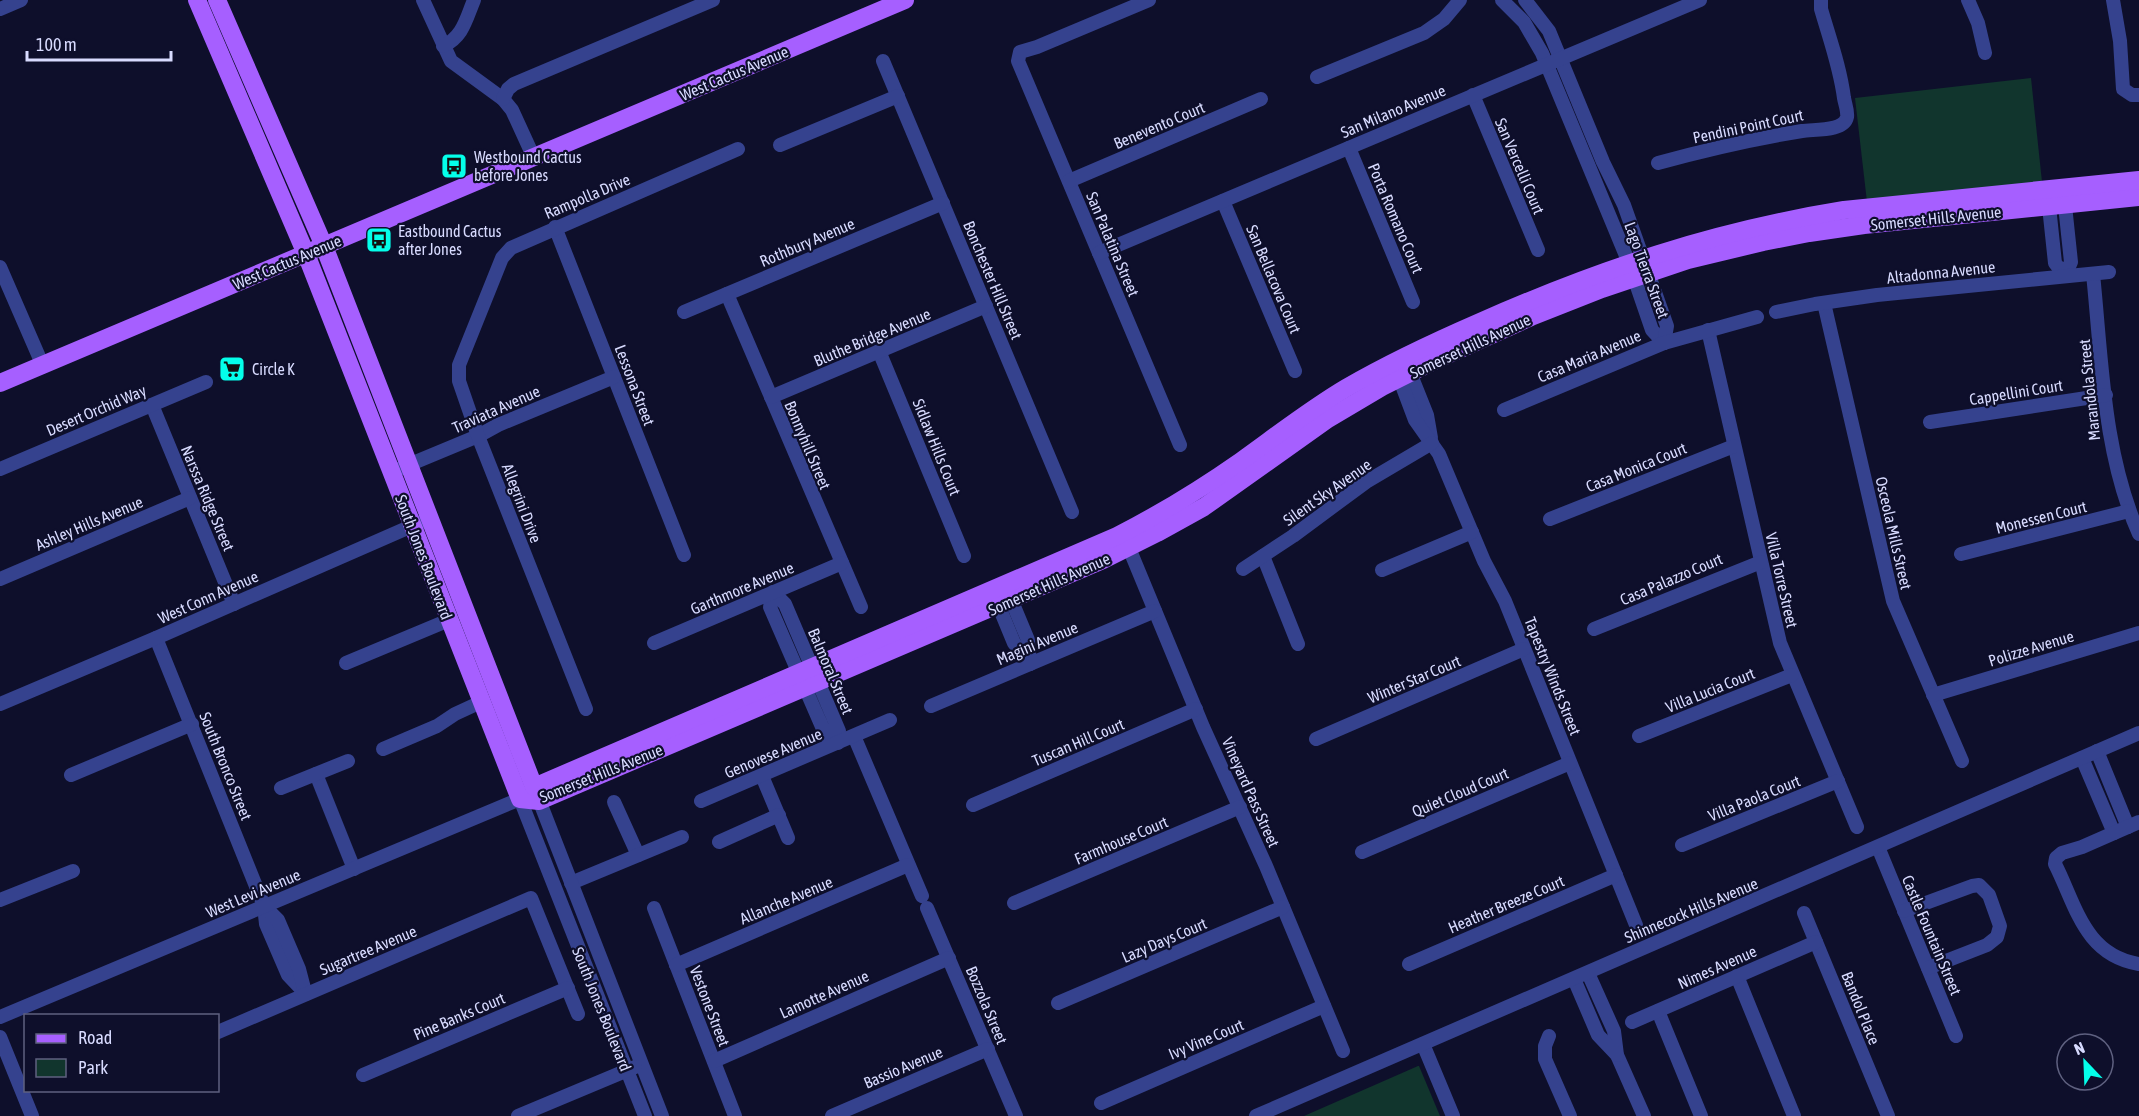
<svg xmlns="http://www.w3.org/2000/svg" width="2139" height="1116" font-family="'Asap Condensed',sans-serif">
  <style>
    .green { fill: #11352d }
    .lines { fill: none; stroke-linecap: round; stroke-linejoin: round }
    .minor { stroke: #35428e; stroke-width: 14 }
    .major { stroke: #a65fff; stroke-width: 18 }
    .labels { text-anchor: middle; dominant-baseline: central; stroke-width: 4.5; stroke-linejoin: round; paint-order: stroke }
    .street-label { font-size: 16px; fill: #d8dbff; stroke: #0e0f2b }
    .poi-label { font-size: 16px; fill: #d8dbff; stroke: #0e0f2b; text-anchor: start }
  </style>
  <rect width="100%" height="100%" fill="#0e0f2b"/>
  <g class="green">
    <path d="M2031 78 2042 182 1867 202 1855 98Z"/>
    <path d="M1419 1066 1440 1116H1304L1418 1066Z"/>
  </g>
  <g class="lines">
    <g class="minor">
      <path d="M423 0 451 61 503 99 512 110 534 158"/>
      <path d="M1149 0 1037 47 1020 52 1018 61 1180 445"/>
      <path d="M1502 0 1524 22 1542 53 1629 263 1652 330 1664 343"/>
      <path d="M1525 0 1549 31 1603 162 1624 205 1667 326 1664 343"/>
      <path d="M1968 0 1978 23 1985 53"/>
      <path d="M2113 0 2120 41 2123 89 2132 95H2139"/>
      <path d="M0 9 21 0"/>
      <path d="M443 46C463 37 466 19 474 0"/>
      <path d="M883 61 1072 512"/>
      <path d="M1317 77 1424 33 1444 19 1460 0"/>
      <path d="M1473 95 1538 250"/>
      <path d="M503 99 508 89 514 84 713 0"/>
      <path d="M780 145 898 96"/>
      <path d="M1349 148 1413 302"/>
      <path d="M1658 163C1705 150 1753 139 1802 131 1814 129 1844 132 1847 117 1848 111 1845 104 1844 98 1840 67 1830 40 1821 9V0"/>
      <path d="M1069 181 1261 99"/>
      <path d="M2048 197 2055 263 2065 276 2071 262 2064 196"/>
      <path d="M1223 201 1295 371"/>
      <path d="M555 227 684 555"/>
      <path d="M1099 253 1700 0"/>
      <path d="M0 267 43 366"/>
      <path d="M2093 274C2102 361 2103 453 2139 534"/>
      <path d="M727 294 861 607"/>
      <path d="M1824 303 1893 601 1962 761"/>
      <path d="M684 312 943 203"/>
      <path d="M1776 312 1815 304 1877 295 2109 272"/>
      <path d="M1708 330 1780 643 1857 827"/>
      <path d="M879 351 964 556"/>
      <path d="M1407 365 1427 415 1431 438"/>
      <path d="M1397 372 1415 420 1439 454 1484 561 1505 601 1636 925"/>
      <path d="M771 397 986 306"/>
      <path d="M152 405 234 604"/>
      <path d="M1504 410 1664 343 1757 317"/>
      <path d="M1930 422 2106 395"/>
      <path d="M401 468 478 436 498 425 614 377"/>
      <path d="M0 469 206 382"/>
      <path d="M1550 519 1734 446"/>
      <path d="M1129 548 1203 727 1266 866 1343 1051"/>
      <path d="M1961 554 2129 511"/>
      <path d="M1263 556 1298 644"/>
      <path d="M1243 569 1293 536 1366 482 1432 443"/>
      <path d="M1382 570 1472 532"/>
      <path d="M0 579 190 498"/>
      <path d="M773 592 785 604 839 731 838 743 826 736 770 607Z"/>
      <path d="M1008 592 1028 640 1030 664"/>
      <path d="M995 597 1014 643 1030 664"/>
      <path d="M1594 629 1761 562"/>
      <path d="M156 638 264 906 266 924 288 975 306 994"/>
      <path d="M654 643 842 563"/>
      <path d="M346 663 449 620"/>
      <path d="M1933 695 2139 633"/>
      <path d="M0 704 156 638 421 522"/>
      <path d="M931 706 1155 611"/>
      <path d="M586 709 478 436 459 381V365L502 258 511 248 738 149"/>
      <path d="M854 736 922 896"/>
      <path d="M1639 736 1792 675"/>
      <path d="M1316 739 1524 649"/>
      <path d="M383 749 437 726 455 714 481 702"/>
      <path d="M2097 751 2128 827"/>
      <path d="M2082 758 2114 833"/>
      <path d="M316 774 354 869"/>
      <path d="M71 775 192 724"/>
      <path d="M762 776 788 838"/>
      <path d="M281 788 348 761"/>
      <path d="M520 799 645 1116"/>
      <path d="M701 801 890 720"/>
      <path d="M614 802 638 855"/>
      <path d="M973 805 1196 709"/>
      <path d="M2139 822 2082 847 2062 853 2056 858 2055 864C2076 905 2084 955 2139 964"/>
      <path d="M719 842 779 815"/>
      <path d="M1682 845 1838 781"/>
      <path d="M1878 847 1956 1036"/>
      <path d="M1362 852 1570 763"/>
      <path d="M571 883 682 837"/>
      <path d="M0 900 73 871"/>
      <path d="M1014 903 1240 807"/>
      <path d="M264 906 278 920 299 969 305 992"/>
      <path d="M654 908 735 1116"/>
      <path d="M927 908 1016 1116"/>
      <path d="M1904 911 1972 886 1979 885 1989 895 2000 926 1997 937 1987 945 1928 968"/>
      <path d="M1804 913 1888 1116"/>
      <path d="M1409 964 1616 875"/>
      <path d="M676 965 908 865"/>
      <path d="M1588 973 1614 1031 1617 1055 1644 1116"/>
      <path d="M1737 976 1794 1116"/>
      <path d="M1574 979 1598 1035 1617 1055"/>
      <path d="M1058 1003 1283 907"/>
      <path d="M1658 1011 1701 1116"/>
      <path d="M0 1017 520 799 534 787 662 1116"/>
      <path d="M1632 1022 1816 942"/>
      <path d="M218 1032 531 898 578 1014"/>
      <path d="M1549 1036 1545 1046V1059L1570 1116"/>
      <path d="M0 1037 32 1116"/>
      <path d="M1423 1044 1453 1116"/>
      <path d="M714 1061 949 958"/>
      <path d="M363 1075 568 988"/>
      <path d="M1101 1103 1324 1006"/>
      <path d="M518 1116 635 1067"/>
      <path d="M832 1116 988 1049"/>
      <path d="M1256 1116 2139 733"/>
    </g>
    <g class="major">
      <path d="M197 0 306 254 520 799 539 801 1103 560 1157 533 1204 507 1328 419 1382 387 1436 360 1531 317 1602 289 1688 260 1763 242 1809 233 1864 225 2139 197"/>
      <path d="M217 0 324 246 534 787 1117 536C1160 514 1201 489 1241 461 1276 436 1309 410 1346 388 1389 363 1434 342 1480 322 1600 269 1714 231 1844 210L2139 180"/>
      <path d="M0 383 905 0"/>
    </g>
  </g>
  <defs>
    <symbol id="bus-square" viewBox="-11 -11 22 22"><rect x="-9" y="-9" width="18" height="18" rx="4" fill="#04ffea" stroke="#0e0f2b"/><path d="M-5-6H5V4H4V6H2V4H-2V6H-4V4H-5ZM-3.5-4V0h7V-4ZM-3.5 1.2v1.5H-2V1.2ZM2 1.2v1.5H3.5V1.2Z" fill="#111"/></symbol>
    <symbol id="supermarket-square" viewBox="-11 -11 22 22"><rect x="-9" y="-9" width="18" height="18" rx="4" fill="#04ffea" stroke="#0e0f2b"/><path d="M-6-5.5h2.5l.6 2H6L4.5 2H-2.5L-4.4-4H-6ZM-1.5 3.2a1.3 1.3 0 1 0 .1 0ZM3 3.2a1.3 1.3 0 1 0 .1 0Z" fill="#111"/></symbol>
  </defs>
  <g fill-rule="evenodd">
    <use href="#bus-square" x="439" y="151" width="30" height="30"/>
    <use href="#bus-square" x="364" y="225" width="30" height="30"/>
    <use href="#supermarket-square" x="217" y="354" width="30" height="30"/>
  </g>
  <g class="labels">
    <g class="street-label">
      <text transform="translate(734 73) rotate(-23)">West Cactus Avenue</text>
      <text transform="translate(1393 111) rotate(-23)">San Milano Avenue</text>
      <text transform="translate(1159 125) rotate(-23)">Benevento Court</text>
      <text transform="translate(1748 126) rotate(-12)">Pendini Point Court</text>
      <text transform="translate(1520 166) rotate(67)">San Vercelli Court</text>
      <text transform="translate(587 196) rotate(-23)">Rampolla Drive</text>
      <text transform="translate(1396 218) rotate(67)">Porta Romano Court</text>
      <text transform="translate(1936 218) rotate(-6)">Somerset Hills Avenue</text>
      <text transform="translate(807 242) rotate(-23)">Rothbury Avenue</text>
      <text transform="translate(1113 244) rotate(67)">San Palatina Street</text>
      <text transform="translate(287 262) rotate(-23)">West Cactus Avenue</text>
      <text transform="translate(1647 270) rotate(70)">Lago Tierra Street</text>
      <text transform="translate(1941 272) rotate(-6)">Altadonna Avenue</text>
      <text transform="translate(1274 279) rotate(67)">San Bellacova Court</text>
      <text transform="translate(993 280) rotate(67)">Bonchester Hill Street</text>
      <text transform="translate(872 337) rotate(-23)">Bluthe Bridge Avenue</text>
      <text transform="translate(1470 346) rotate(-25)">Somerset Hills Avenue</text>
      <text transform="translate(1589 356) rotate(-23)">Casa Maria Avenue</text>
      <text transform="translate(635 385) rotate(69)">Lessona Street</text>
      <text transform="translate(2089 390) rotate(-96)">Marandola Street</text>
      <text transform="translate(2016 392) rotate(-9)">Cappellini Court</text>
      <text transform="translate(496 409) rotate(-24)">Traviata Avenue</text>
      <text transform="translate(96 410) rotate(-23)">Desert Orchid Way</text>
      <text transform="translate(808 445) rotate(67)">Bonnyhill Street</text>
      <text transform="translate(937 447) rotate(68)">Sidlaw Hills Court</text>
      <text transform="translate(1636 467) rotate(-22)">Casa Monica Court</text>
      <text transform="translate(1327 492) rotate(-35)">Silent Sky Avenue</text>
      <text transform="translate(208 498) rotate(67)">Narssa Ridge Street</text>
      <text transform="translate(522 503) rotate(69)">Allegrini Drive</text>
      <text transform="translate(2041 517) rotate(-14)">Monessen Court</text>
      <text transform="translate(89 523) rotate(-23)">Ashley Hills Avenue</text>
      <text transform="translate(1894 533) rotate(77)">Osceola Mills Street</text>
      <text transform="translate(424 557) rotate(69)">South Jones Boulevard</text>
      <text transform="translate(1671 579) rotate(-23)">Casa Palazzo Court</text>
      <text transform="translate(1782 580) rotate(77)">Villa Torre Street</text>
      <text transform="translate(1049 584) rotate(-24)">Somerset Hills Avenue</text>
      <text transform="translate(742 588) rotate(-23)">Garthmore Avenue</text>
      <text transform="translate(208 597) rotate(-24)">West Conn Avenue</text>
      <text transform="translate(1037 643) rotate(-23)">Magini Avenue</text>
      <text transform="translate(2031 648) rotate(-17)">Polizze Avenue</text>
      <text transform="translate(831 671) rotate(67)">Balmoral Street</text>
      <text transform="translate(1553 676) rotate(68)">Tapestry Winds Street</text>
      <text transform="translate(1414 679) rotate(-23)">Winter Star Court</text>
      <text transform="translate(1710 690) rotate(-22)">Villa Lucia Court</text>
      <text transform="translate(1078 742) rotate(-23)">Tuscan Hill Court</text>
      <text transform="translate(773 753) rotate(-23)">Genovese Avenue</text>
      <text transform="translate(226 766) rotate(68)">South Bronco Street</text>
      <text transform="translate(601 773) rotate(-22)">Somerset Hills Avenue</text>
      <text transform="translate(1251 792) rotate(66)">Vineyard Pass Street</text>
      <text transform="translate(1460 792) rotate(-23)">Quiet Cloud Court</text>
      <text transform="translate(1754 798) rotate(-22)">Villa Paola Court</text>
      <text transform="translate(1121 840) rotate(-23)">Farmhouse Court</text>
      <text transform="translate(253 893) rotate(-23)">West Levi Avenue</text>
      <text transform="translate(786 900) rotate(-23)">Allanche Avenue</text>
      <text transform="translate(1506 904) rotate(-23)">Heather Breeze Court</text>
      <text transform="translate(1691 910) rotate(-23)">Shinnecock Hills Avenue</text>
      <text transform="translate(1932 935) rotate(67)">Castle Fountain Street</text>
      <text transform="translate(1164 940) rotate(-23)">Lazy Days Court</text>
      <text transform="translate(368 950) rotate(-23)">Sugartree Avenue</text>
      <text transform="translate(1717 967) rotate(-24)">Nimes Avenue</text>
      <text transform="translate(824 994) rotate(-24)">Lamotte Avenue</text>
      <text transform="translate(987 1005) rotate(67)">Bozzola Street</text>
      <text transform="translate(710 1006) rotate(69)">Vestone Street</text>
      <text transform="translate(1861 1008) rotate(68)">Bandol Place</text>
      <text transform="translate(602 1009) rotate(68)">South Jones Boulevard</text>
      <text transform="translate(459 1016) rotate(-23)">Pine Banks Court</text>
      <text transform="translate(1206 1039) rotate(-23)">Ivy Vine Court</text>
      <text transform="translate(903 1067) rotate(-23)">Bassio Avenue</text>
    </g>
    <g class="poi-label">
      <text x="474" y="157">Westbound Cactus<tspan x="474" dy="18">before Jones</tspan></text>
      <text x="398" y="231">Eastbound Cactus<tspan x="398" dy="18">after Jones</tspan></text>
      <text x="252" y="369">Circle K</text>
    </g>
  </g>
  <rect x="24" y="1014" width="195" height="78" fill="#0e0f2b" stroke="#5f6180" stroke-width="1.5"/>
  <rect x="36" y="1034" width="30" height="9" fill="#a65fff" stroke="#5f6180" stroke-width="1.5"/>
  <text x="78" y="1044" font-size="18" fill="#d8dbff">Road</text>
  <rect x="36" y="1059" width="30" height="18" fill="#11352d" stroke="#5f6180" stroke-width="1.5"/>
  <text x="78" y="1074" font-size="18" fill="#d8dbff">Park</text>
  <g transform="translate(2085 1062) rotate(337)"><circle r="28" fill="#0e0f2b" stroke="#5f6180" stroke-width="1.5"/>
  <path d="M0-4.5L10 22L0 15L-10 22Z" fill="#04ffea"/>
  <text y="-9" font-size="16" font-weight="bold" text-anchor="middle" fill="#d8dbff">N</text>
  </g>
  <path d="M27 51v9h144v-9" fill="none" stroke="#d8dbff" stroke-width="3"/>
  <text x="36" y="51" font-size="18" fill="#d8dbff" stroke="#0e0f2b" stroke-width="4.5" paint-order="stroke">100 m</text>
</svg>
